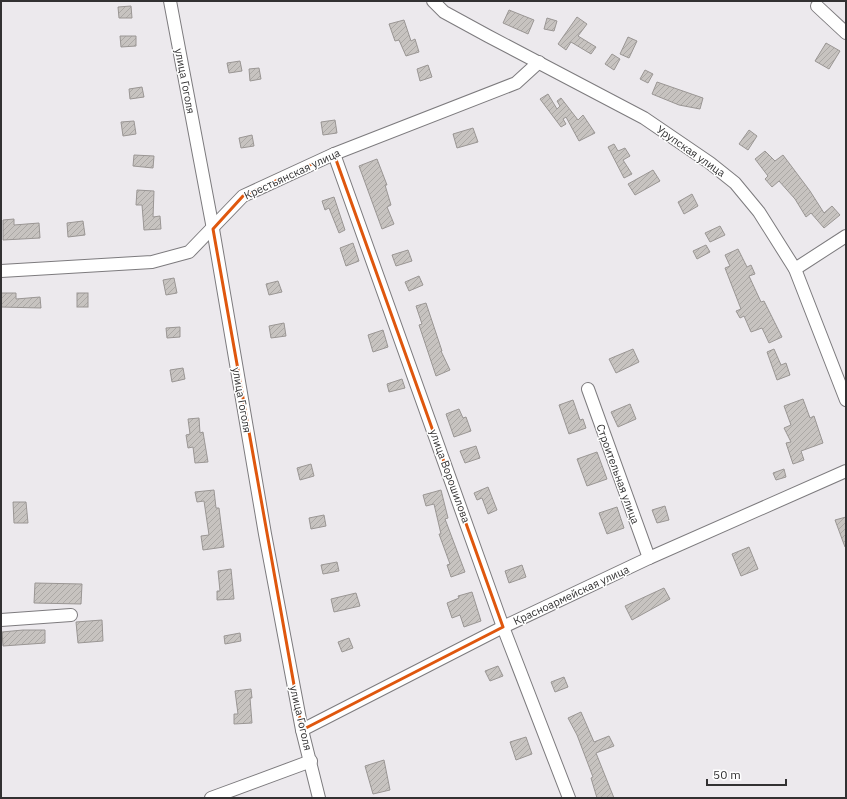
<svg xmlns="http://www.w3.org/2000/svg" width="847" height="799" font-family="'IBM Plex Sans',sans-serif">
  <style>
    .building { fill: url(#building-hatch); stroke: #9a9694 }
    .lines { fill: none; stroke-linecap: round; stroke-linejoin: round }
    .minor-casing { stroke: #7d7b7e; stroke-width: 14 }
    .minor { stroke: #fff; stroke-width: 12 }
    .marked { fill: none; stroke: #df570e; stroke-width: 3; stroke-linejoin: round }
    .labels { text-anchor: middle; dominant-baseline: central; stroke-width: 3; stroke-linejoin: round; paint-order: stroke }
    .street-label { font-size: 11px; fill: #323132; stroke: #fff }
  </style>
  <defs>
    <pattern id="building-hatch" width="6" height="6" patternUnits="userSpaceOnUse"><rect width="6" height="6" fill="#c7c3c0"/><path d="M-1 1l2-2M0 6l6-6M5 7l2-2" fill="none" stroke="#aba8a5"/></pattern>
  </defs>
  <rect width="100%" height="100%" fill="#ece9ed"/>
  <g class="building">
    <path d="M131 6 132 18H119L118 7Z"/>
    <path d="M509 10 534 20 528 34 503 23Z"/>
    <path d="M577 17 587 24 578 36 596 47 591 54 571 42 566 50 558 44Z"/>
    <path d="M547 18 557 21 554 31 544 29Z"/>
    <path d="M404 20 411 41 415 39 419 52 406 56 399 40 395 41 389 24Z"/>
    <path d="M120 36H136V46L121 47Z"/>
    <path d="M628 37 637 41 629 58 620 54Z"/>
    <path d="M826 43 840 51 829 69 815 61Z"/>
    <path d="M612 54 620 59 614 70 605 64Z"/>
    <path d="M240 61 242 71 229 73 227 63Z"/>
    <path d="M428 65 432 77 420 81 417 69Z"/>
    <path d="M259 68 261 79 250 81 249 69Z"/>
    <path d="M645 70 653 74 648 83 640 79Z"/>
    <path d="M657 82 703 98 700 109 679 105 652 94Z"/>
    <path d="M142 87 144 97 130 99 129 89Z"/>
    <path d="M548 94 557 109 560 106 557 101 561 98 578 120 583 115 595 133 579 141 566 117 563 119 566 124 561 127 540 99Z"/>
    <path d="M335 120 337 133 323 135 321 122Z"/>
    <path d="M134 121 136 134 123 136 121 122Z"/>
    <path d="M473 128 478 142 457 148 453 134Z"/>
    <path d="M749 130 757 136 748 150 739 144Z"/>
    <path d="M252 135 254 146 241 148 239 138Z"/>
    <path d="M614 144 618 151 625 148 630 156 623 160 632 174 624 178 608 147Z"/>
    <path d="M765 151 775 161 783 155 810 191 824 213 832 206 840 215 824 228 811 213 806 217 795 199 779 181 772 187 765 179 768 176 755 159Z"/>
    <path d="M134 155 154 156 153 168 133 166Z"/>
    <path d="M377 159 387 185H385L391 205 387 207 394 224 382 229 359 166Z"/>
    <path d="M653 170 660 181 635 195 628 184Z"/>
    <path d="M137 190 154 191 153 217 160 216 161 229 144 230 142 205H136Z"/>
    <path d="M692 194 698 206 684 214 678 202Z"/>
    <path d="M334 197 345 230 339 233 329 208 325 210 322 201Z"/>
    <path d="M14 219V225L39 223 40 238 3 240V220Z"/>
    <path d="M83 221 85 235 68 237 67 223Z"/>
    <path d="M720 226 725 235 710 242 705 233Z"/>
    <path d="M353 243 359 261 346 266 340 248Z"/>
    <path d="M706 245 710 252 697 259 693 251Z"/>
    <path d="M738 249 747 267 751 265 755 274 749 276 761 302 764 301 782 337 769 343 762 328 751 332 744 316 740 318 736 311 741 309 725 268 730 266 725 255Z"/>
    <path d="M408 250 412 261 396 266 392 255Z"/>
    <path d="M419 276 423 285 409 291 405 282Z"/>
    <path d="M174 278 177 293 166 295 163 280Z"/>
    <path d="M278 281 282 292 269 295 266 284Z"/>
    <path d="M1 293H16V299L40 297 41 308 1 307Z"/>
    <rect x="77" y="293" width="11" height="14"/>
    <path d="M426 303 442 351H441L450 370 436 376 419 325 422 324 416 306Z"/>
    <path d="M284 323 286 336 271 338 269 326Z"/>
    <path d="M180 327V337L167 338 166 328Z"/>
    <path d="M383 330 388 347 373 352 368 335Z"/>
    <path d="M633 349 639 362 616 373 609 359Z"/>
    <path d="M774 349 781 365 786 363 790 375 777 380 767 352Z"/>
    <path d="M183 368 185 379 172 382 170 370Z"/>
    <path d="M402 379 405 388 389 392 387 384Z"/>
    <path d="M803 399 810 418 814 416 823 443 801 451 804 460 793 464 786 443 791 442 784 428 791 425 784 406Z"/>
    <path d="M573 400 580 420 583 419 586 428 569 434 559 405Z"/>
    <path d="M630 404 636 419 618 427 611 412Z"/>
    <path d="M459 409 463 418 466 417 471 431 454 437 446 414Z"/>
    <path d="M199 418 200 433 203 432 208 462 195 463 193 447 188 448 186 435 190 434 188 419Z"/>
    <path d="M476 446 480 458 465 463 460 451Z"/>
    <path d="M597 452 607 479 587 486 577 459Z"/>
    <path d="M311 464 314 476 300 480 297 468Z"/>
    <path d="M784 469 786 477 776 480 773 473Z"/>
    <path d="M488 487 497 510 488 514 482 498 477 500 474 493Z"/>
    <path d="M214 490 216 508H219L224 547 203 550 201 536 209 535 204 501 197 502 195 492Z"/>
    <path d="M441 490 448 518 445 519 465 572 451 577 447 565 450 564 439 534H441L434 504 426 506 423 495Z"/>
    <path d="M13 502H26L28 523H14Z"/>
    <path d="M665 506 669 520 657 523 652 510Z"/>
    <path d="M617 507 624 528 607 534 599 513Z"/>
    <path d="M324 515 326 526 311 529 309 518Z"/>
    <path d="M846 517V547H845L835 520Z"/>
    <path d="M749 547 758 569 741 576 732 554Z"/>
    <path d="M337 562 339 571 323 574 321 565Z"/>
    <path d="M522 565 526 577 509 583 505 571Z"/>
    <path d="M231 569 234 599 217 600V591H220L218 571Z"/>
    <path d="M35 583 82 584 81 604 34 603Z"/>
    <path d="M664 588 670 599 632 620 625 606Z"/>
    <path d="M472 592 481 621 464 627 460 615 452 618 447 603 459 598 458 596Z"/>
    <path d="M356 593 360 606 334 612 331 599Z"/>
    <path d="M102 620 103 641 78 643 76 622Z"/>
    <path d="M23 630H45V643L3 646 2 632Z"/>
    <path d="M240 633 241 641 225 644 224 636Z"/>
    <path d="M349 638 353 648 342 652 338 642Z"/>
    <path d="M498 666 503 676 490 681 485 671Z"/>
    <path d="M564 677 568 687 555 692 551 682Z"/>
    <path d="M251 689 252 698H250L252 723 234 724V714H238L235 691Z"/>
    <path d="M581 712 594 742 609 736 614 746 596 753 614 798H597L591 778 593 777 577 735 568 718Z"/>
    <path d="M526 737 532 754 516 760 510 742Z"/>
    <path d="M384 760 390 790 373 794 365 766Z"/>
  </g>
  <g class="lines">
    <defs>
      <g id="minor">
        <path d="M170 1 213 229 265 534 302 730 319 798"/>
        <path d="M433 1 444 12 488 36 644 118 710 163 735 183 759 212 795 269 846 400"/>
        <path d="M817 6 846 33"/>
        <path d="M334 154 503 627 569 798"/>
        <path d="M795 269 846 236"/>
        <path d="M1 271 152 262 189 252 243 196 334 154 516 83 539 62"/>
        <path d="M588 389 649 558"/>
        <path d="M1 620 71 615"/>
        <path d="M302 730 503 627 649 558 846 471"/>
        <path d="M211 798 311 761"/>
      </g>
    </defs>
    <use href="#minor" class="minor-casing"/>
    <use href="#minor" class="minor"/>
  </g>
  <path class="marked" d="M334 154 503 627 302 730 213 229 243 196Z"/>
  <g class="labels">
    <g class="street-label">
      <text transform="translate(185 81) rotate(79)">улица Гоголя</text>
      <text transform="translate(691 151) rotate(35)">Урупская улица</text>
      <text transform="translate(292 174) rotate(-25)">Крестьянская улица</text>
      <text transform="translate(242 400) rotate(80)">улица Гоголя</text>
      <text transform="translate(618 474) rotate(70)">Строительная улица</text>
      <text transform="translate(450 476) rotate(70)">улица Ворошилова</text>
      <text transform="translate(571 595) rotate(-25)">Красноармейская улица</text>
      <text transform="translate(301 718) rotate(77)">улица Гоголя</text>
    </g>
  </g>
  <rect width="847" height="799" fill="none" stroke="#323132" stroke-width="4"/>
  <path d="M707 779v6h79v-6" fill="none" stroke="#323132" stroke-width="2"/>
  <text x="713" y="779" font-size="12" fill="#323132" stroke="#ffffff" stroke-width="3" paint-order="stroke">50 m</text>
</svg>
